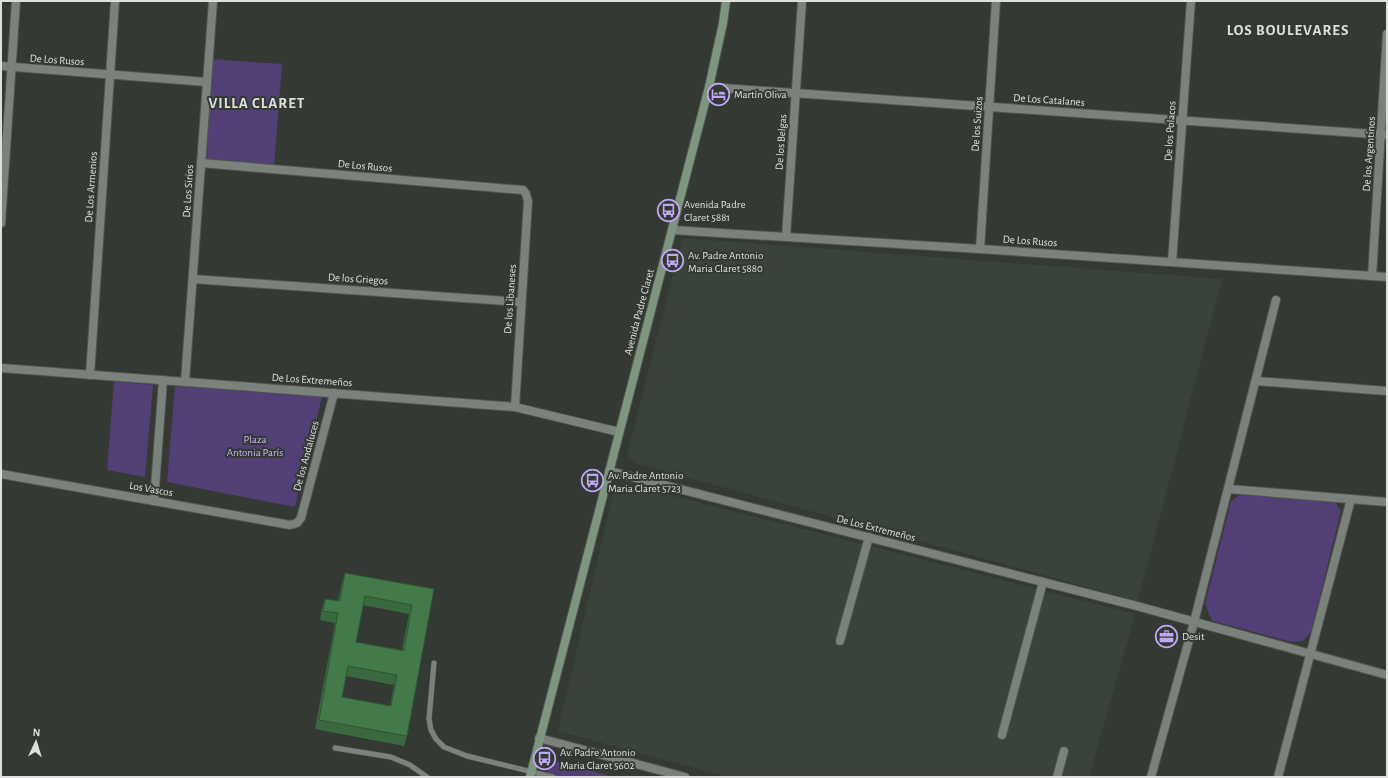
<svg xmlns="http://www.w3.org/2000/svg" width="1388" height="778" font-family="'Alegreya Sans',sans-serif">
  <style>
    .built { fill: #394339 }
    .green { fill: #513f75 }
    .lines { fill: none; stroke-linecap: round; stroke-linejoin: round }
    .lane-casing { stroke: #515652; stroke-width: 6 }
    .street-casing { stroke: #515652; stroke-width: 10 }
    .secondary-casing { stroke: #515652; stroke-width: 10 }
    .lane { stroke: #7b827c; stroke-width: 5 }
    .street { stroke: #7b827c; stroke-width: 8 }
    .secondary { stroke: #7e9580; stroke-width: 8 }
    .wall { fill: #3a6940; fill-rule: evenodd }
    .building { fill: #437a4a; stroke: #2f5534; fill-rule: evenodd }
    .labels { text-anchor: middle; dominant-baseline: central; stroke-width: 4; stroke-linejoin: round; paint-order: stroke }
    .street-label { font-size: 11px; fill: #dde0dd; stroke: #343934 }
    .poi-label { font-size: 11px; fill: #dde0dd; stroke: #343934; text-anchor: start }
    .park-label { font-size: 11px; fill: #c8b3fa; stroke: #343934 }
    .district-label { font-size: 15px; font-weight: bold; letter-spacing: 1px; fill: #dde0dd; stroke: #343934 }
  </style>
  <rect width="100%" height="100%" fill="#343934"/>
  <g class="built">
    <path d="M682 238 1222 279 1138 601 638 464 627 456Z"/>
    <path d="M627 484 1135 614 1089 777H728L558 731 613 493Z"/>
  </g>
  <g class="green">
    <path d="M211 59 282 64 274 167 204 161Z"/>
    <path d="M114 381 153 385 145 477 107 470Z"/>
    <path d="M175 386 322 397 295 507 167 482Z"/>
    <path d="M1241 494 1335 502 1341 511 1311 632 1303 641 1292 642 1212 621 1205 604 1231 501Z"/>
    <path d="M550 760 614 777H546Z"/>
  </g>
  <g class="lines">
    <defs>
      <g id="lane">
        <path d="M434 663 429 719 431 730 436 739 444 747 467 756 553 777"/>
        <path d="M335 748 391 757 410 765 427 777"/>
      </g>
      <g id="street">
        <path d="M1 66 207 82"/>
        <path d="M709 87 1387 135"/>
        <path d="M201 163 523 190 526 194 528 201 515 407"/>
        <path d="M1 223 16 1"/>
        <path d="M672 230 980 249 1387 277"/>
        <path d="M786 237 802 1"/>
        <path d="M980 249 996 1"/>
        <path d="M1172 262 1191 1"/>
        <path d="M1372 276 1387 34"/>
        <path d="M193 279 521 302"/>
        <path d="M1 368 515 407 619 432"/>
        <path d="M90 375 115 1"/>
        <path d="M1256 381 1387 391"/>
        <path d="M185 382 213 1"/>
        <path d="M609 471 1137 606 1387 675"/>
        <path d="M1 474 290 525 297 523 301 518 334 393"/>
        <path d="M1229 489 1387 502"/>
        <path d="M154 501 163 380"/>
        <path d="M840 641 869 537"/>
        <path d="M1002 735 1043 582"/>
        <path d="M539 738 685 777"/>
        <path d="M1057 777 1064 751"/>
        <path d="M1151 777 1194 622 1276 300"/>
        <path d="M1278 777 1351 499"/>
      </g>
      <path id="secondary" d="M530 777 709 87 723 23 726 1"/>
    </defs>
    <use href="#lane" class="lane-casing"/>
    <use href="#street" class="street-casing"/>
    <use href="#secondary" class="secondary-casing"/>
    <use href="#lane" class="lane"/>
    <use href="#street" class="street"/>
    <use href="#secondary" class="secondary"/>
  </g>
  <path class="wall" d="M345 573 434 589 407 736 404 746 315 729 335 623 320 620 322 608 325 599 338 601 342 583ZM363 605 409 614 402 650 356 642ZM346 676 394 685 390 706 342 697Z"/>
  <path class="building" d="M345 573 434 589 407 736 319 720 338 613 323 611 325 599 340 601ZM365 596 412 605 404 651 356 642ZM348 666 397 675 391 706 342 697Z"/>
  <defs>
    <symbol id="hotel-ring" viewBox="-11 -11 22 22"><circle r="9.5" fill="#343934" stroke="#bfa8f4" stroke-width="1.5"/><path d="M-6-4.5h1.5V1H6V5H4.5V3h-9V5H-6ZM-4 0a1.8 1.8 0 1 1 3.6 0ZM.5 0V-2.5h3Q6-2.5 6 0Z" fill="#bfa8f4"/></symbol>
    <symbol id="bus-ring" viewBox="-11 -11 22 22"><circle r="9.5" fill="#343934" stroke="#bfa8f4" stroke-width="1.5"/><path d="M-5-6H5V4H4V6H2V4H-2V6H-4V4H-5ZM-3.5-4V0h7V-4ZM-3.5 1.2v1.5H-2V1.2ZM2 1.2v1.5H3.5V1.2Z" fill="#bfa8f4"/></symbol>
    <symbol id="office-ring" viewBox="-11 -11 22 22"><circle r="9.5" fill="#343934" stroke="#bfa8f4" stroke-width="1.5"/><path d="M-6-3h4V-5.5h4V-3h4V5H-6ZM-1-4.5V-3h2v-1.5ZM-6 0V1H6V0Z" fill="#bfa8f4"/></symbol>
  </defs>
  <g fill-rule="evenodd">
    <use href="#hotel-ring" x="706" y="82" width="25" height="25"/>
    <use href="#bus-ring" x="656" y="198" width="25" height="25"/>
    <use href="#bus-ring" x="660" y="248" width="25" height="25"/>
    <use href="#bus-ring" x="580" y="468" width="25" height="25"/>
    <use href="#office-ring" x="1154" y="624" width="25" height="25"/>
    <use href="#bus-ring" x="532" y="746" width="25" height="25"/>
  </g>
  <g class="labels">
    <g class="street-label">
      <text transform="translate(57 60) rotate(4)">De Los Rusos</text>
      <text transform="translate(1049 100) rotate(4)">De Los Catalanes</text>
      <text transform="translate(977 124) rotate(-86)">De los Suizos</text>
      <text transform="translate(1170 131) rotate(-86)">De los Polacos</text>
      <text transform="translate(781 142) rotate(-86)">De los Belgas</text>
      <text transform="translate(1369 154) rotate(-86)">De los Argentinos</text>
      <text transform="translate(365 166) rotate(5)">De Los Rusos</text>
      <text transform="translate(91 187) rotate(-86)">De Los Armenios</text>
      <text transform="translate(188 191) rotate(-86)">De Los Sirios</text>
      <text transform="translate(1030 241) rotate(4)">De Los Rusos</text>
      <text transform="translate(358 279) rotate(4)">De los Griegos</text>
      <text transform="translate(510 299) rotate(-86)">De los Libaneses</text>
      <text transform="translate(639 312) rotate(-75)">Avenida Padre Claret</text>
      <text transform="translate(312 380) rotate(4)">De Los Extremeños</text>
      <text transform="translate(306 456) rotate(-75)">De los Andaluces</text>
      <text transform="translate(151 489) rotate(10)">Los Vascos</text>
      <text transform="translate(876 528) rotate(14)">De Los Extremeños</text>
    </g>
    <g class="poi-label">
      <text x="734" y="94">Martín Oliva</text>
      <text x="684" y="204">Avenida Padre<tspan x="684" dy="13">Claret 5881</tspan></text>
      <text x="688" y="255">Av. Padre Antonio<tspan x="688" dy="13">Maria Claret 5880</tspan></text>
      <text x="608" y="475">Av. Padre Antonio<tspan x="608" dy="13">Maria Claret 5723</tspan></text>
      <text x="1182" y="636">Desit</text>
      <text x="560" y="752">Av. Padre Antonio<tspan x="560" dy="13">Maria Claret 5602</tspan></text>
    </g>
    <g class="park-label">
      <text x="255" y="439">Plaza<tspan x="255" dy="13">Antonia París</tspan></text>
    </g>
    <g class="district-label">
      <text x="1288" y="30">LOS BOULEVARES</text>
      <text x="257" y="103">VILLA CLARET</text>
    </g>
  </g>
  <rect width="1388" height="778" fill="none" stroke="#dde0dd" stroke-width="4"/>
  <g transform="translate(36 742) rotate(4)" stroke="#343934" stroke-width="3" paint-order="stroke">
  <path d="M0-3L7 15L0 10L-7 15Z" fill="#dde0dd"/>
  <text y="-6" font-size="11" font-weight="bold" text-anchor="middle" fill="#dde0dd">N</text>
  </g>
</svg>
